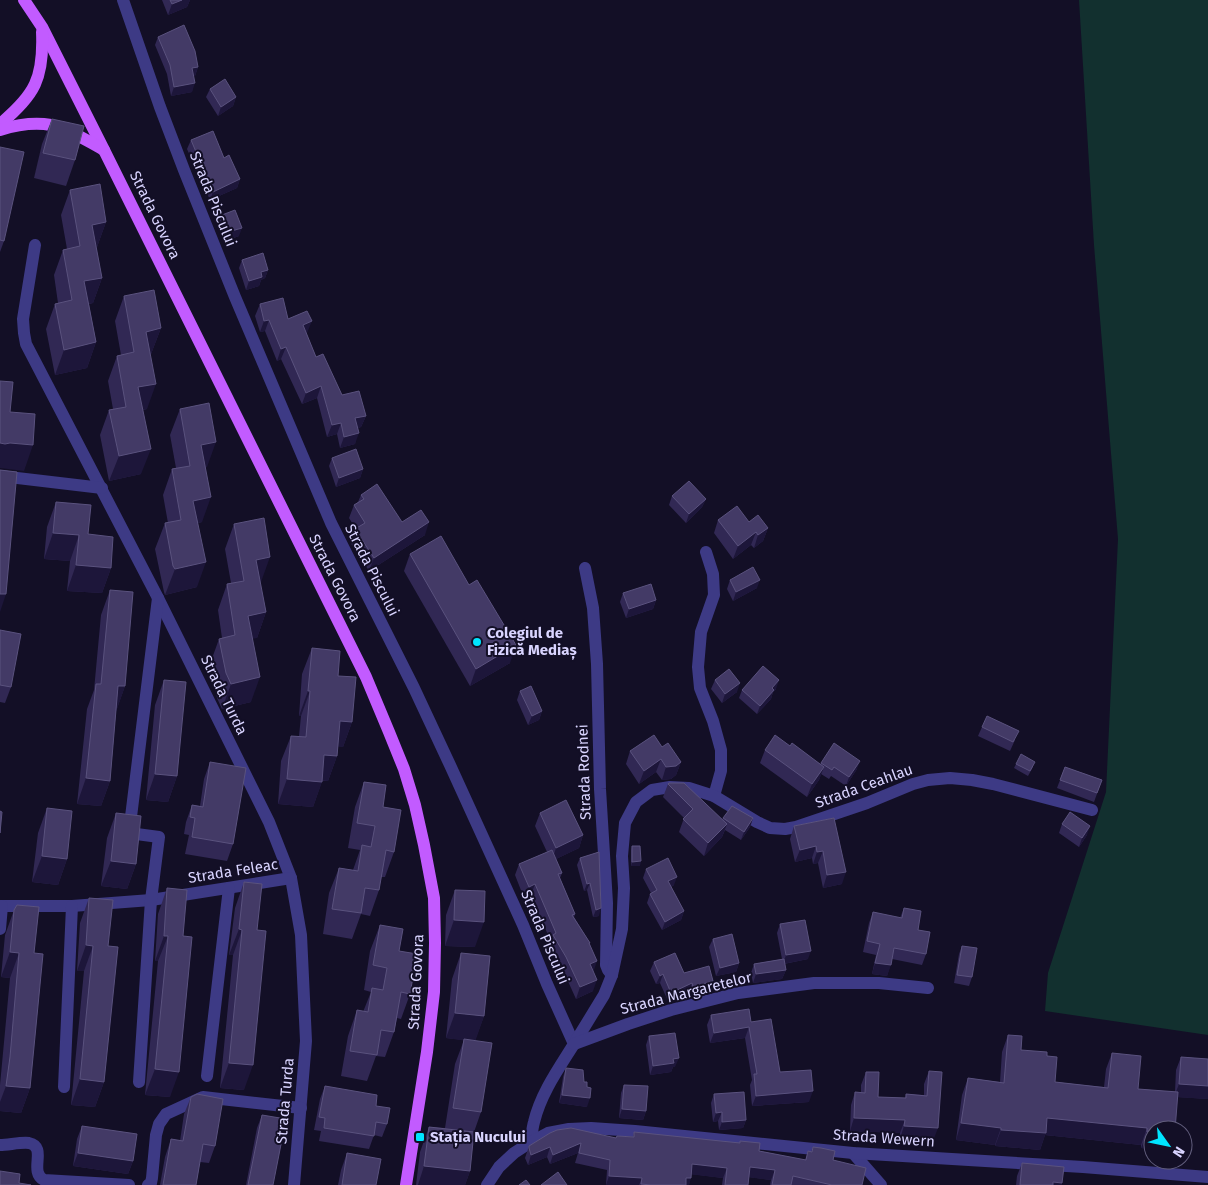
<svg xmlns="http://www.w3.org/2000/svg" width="1208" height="1185" font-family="'Fira Sans',sans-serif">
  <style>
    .green { fill: #12302f }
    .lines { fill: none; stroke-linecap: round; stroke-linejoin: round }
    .minor { stroke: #3d3a85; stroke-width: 12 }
    .major { stroke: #c25bff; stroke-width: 12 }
    .wall { fill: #312854 }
    .shaded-wall { fill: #1d163a }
    .building { fill: #433a66; stroke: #5a527e }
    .poi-dot { fill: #00e5ff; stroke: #130f26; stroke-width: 2 }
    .labels { text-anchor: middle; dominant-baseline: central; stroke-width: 4; stroke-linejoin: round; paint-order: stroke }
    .street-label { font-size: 15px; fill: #d9d4ff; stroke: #130f26 }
    .poi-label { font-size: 15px; font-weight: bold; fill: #d9d4ff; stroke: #130f26; text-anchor: start }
  </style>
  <rect width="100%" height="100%" fill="#130f26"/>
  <path class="green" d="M1079 0H1208V1035L1045 1011 1048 973 1106 792 1118 539 1094 245Z"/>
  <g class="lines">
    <g class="minor">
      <path d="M123 0 160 107 184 170 235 297 331 523 414 688 450 765 523 925 547 984 574 1044C559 1068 541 1093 534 1122 532 1129 532 1135 531 1142"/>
      <path d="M35 245 23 319 24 333 26 344 158 598 269 822 291 878 301 935 306 1041 294 1185"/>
      <path d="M0 476 102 488"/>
      <path d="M706 552 713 574 714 595 701 632 698 667 700 688 713 721 721 750V771L714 796"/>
      <path d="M585 568 593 608 597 664 600 789 607 903 606 965 608 970 612 975"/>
      <path d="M0 906H72L151 900 291 878"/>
      <path d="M0 929 2 906"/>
      <path d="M574 1044 604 995 612 975 622 929 624 888 622 856 625 823 636 802 652 790 670 787 689 788 714 796 757 822 770 828 785 829 796 827 867 803 913 784 928 780 950 778 972 780 993 784 1092 810"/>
      <path d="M574 1044 628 1024 671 1010 738 993 814 983H879L928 988"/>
      <path d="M207 1076 229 888"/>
      <path d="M139 1082 151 900 159 837 129 833 158 598"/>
      <path d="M64 1087 72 906"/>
      <path d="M0 1145C8 1145 21 1142 29 1143 48 1147 28 1172 44 1180L129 1185"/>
      <path d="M853 1153 881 1185"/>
      <path d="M148 1185 151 1183 152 1178 156 1135 159 1124 166 1114 203 1097 301 1108"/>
      <path d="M487 1185 499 1167 514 1153 531 1142 548 1133 569 1129 591 1128 635 1131 853 1153 1083 1167 1208 1177"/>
    </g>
    <g class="major">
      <path d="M24 0 42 27 104 150 366 677 389 732 404 769 415 805 424 845 434 898 435 943 434 992 427 1052 406 1185"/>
      <path d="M0 124C35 95 44 78 42 32"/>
      <path d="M0 130C16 125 33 122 51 125 68 129 88 141 104 150"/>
    </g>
  </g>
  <g class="wall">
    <path d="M162 0H190L187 7 168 15Z"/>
    <path d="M158 37 198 67 195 76H194L192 92 171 96 167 74 155 45Z"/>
    <path d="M210 89 236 97 233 106 218 116 206 97Z"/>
    <path d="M52 119 75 160 66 186 34 178 42 144Z"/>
    <path d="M191 140 224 158 240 179 237 188 210 200 187 149Z"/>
    <path d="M0 147 4 241 0 252Z"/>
    <path d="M70 190 106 222 97 247H96L102 278 93 303 89 304 96 342 87 368 55 375 46 329 55 304 58 303 54 275 63 250 67 249 61 215Z"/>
    <path d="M222 215 239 236 225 241 219 223Z"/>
    <path d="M242 260 268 270 265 278 261 280 259 286 246 290 239 268Z"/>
    <path d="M124 296 161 328 151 354H150L147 409 143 410 141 474 109 481 100 435 109 410 113 409 108 381 117 356 121 355 115 321Z"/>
    <path d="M260 304 288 319 307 333H306L316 357 342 395 366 416 361 427 358 428 355 444 340 448 337 434 327 437 317 398 302 404 281 359 277 361 265 331 260 332 255 316Z"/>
    <path d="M180 409 207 467H206L202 522 198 523 197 587 165 595 164 592 155 549 165 523H168L163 495 172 469 176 468 170 435Z"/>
    <path d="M332 458 363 469 360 478 336 487 329 466Z"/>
    <path d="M361 495 402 522 425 535 369 571 350 542 356 529 349 518 354 505 358 502Z"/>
    <path d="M672 496 706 499 702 507 686 523 669 505Z"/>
    <path d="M56 502 111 568 102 593 67 591 70 561 44 559 47 527Z"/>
    <path d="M718 520 749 522 768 528 763 541 754 548 751 545 733 559 714 533Z"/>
    <path d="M234 524 261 582H260L266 612 257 638H253L251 702 222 709 217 698 210 664 219 639 222 638 218 610 227 584 231 583 225 549Z"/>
    <path d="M410 554 510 663 470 686 404 571Z"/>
    <path d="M730 580 757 588 733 601 727 589Z"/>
    <path d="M110 590 125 686 116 711 110 781 101 806 77 804 87 709 94 690 101 615Z"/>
    <path d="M623 593 656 600 653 609 626 618 620 602Z"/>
    <path d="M0 630 11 687 5 703 0 702Z"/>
    <path d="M312 648 338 676 352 722 343 747 338 746 337 756 328 781H322L313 807 278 804 281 761 291 736H299L301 716H299L302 674Z"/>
    <path d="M164 680 177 776 168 802 146 800 155 705Z"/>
    <path d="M715 680 737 692 722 703 711 689Z"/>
    <path d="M776 689 773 692 771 699 757 714 739 698 742 690Z"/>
    <path d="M520 691 542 711 539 720 528 725 517 700Z"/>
    <path d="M982 727 1015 740 1010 751 978 736Z"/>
    <path d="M790 746 820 764 821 763 857 769 846 786 831 776 829 779 821 774 819 780 807 797 760 763 765 750Z"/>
    <path d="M662 747 681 762 676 775 671 779 662 780 656 772 639 784 626 764 630 751Z"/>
    <path d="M210 762 233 844 227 861 185 854 189 835 184 834 186 822 192 805 200 806 204 779Z"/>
    <path d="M1016 764 1033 767 1028 776 1014 768Z"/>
    <path d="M1065 767 1102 780 1094 802 1057 788Z"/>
    <path d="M364 782 383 807 394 852 385 877H381L379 890 370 916 361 914 352 939 323 934 329 893 339 868 353 870 360 850 348 848 355 807Z"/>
    <path d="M668 784 722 819 723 818H753L750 827 741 840 725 830 722 837 704 856 679 832 684 818 663 797Z"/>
    <path d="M47 808 67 859 58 885 32 882 38 833Z"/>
    <path d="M116 813 136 864 127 889 101 886 107 838Z"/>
    <path d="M540 813 583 835 579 848 556 859 562 873 560 878 575 914 574 917 590 943 589 944 593 971V991L576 999 562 968 549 946 551 942 531 895 524 898 515 875 519 864 547 852 535 826Z"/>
    <path d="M834 818 842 884 823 888 818 863 813 864 812 858 795 862 790 839 794 826Z"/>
    <path d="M1062 824 1087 835 1079 847 1059 833Z"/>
    <path d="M632 846 640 866H631V850Z"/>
    <path d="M599 852V916L593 917 587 890 584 891 577 865 580 858Z"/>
    <path d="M646 869 674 885 671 887 684 911 681 920 662 930 647 903 650 894 651 893 643 878Z"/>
    <path d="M244 882 257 930 244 1090 220 1088 233 955H229L235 908Z"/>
    <path d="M167 888 183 936 170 1097 145 1095 158 961H155L158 914Z"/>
    <path d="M455 890 475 947 445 946 446 915Z"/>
    <path d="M89 898 108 946 104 1082 95 1107 71 1105 84 971H77L80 923Z"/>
    <path d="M904 908 918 930 926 954 922 965 892 959 887 976 872 974 876 955 863 952 869 923 873 912 900 918Z"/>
    <path d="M14 910 34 953 30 1088 21 1113 0 1111V1085L10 978 1 977 5 935Z"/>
    <path d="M780 924 808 959 784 964 786 970 782 979 753 983 751 973 754 964 782 959 777 933Z"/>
    <path d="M380 925 399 951 410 994 401 1019 397 1018 394 1032 385 1057 376 1056 367 1081 341 1076 348 1036 357 1010 363 1012 371 992 364 990 370 951Z"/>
    <path d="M713 939 739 963 736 972 716 976 709 947Z"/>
    <path d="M962 946 972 977 969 986 954 983 959 954Z"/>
    <path d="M461 953 484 1016 475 1040 481 1112 474 1132 470 1171 465 1185H416L420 1152 429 1127 445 1128 455 1064 464 1040 446 1038 452 979Z"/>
    <path d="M654 962 684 973 710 990 690 995 689 992 668 1001 660 983 656 984 650 971Z"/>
    <path d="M711 1015 751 1022 780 1072 809 1102 752 1106 750 1085 752 1080 745 1038 710 1043 707 1025Z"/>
    <path d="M1008 1035 1021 1050 1047 1056 1055 1082 1104 1087 1106 1069 1112 1053 1138 1089 1175 1092 1176 1070 1181 1057 1208 1059V1099L1178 1097 1153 1130V1149L1141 1148V1145L1045 1135 1040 1150 995 1146V1145L956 1140 962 1095 968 1078 1000 1082 1002 1052Z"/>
    <path d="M649 1036 675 1067H673L671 1072 650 1075 646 1045Z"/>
    <path d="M566 1068 584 1082 587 1087V1107L559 1103 563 1077Z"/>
    <path d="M929 1071 933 1141 900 1139V1133L850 1131 851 1105 855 1092 861 1093V1085L866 1072 878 1097 905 1098 906 1094 924 1095V1084Z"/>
    <path d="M624 1085 646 1111 643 1120 619 1118 621 1093Z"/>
    <path d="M325 1086 376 1106 387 1124 382 1137 374 1135 369 1149 319 1141 321 1131 314 1130 320 1099Z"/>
    <path d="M714 1094 746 1120 743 1128 719 1130 718 1121 713 1122 711 1103Z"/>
    <path d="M191 1097 215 1146 209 1163 200 1162 196 1185H160L165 1157 171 1139 180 1141 184 1114Z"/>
    <path d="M262 1115 273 1185H246L257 1128Z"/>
    <path d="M82 1126 133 1161 128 1174 73 1166 77 1139Z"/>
    <path d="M634 1132 759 1151 805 1160 808 1151 811 1152 813 1147 833 1160 862 1185H770L771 1180 749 1177 748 1185H722L723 1178 691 1174 689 1185H606L607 1170 575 1163 578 1153 550 1164 547 1157 528 1165 525 1158 529 1146 616 1138 617 1136 633 1137Z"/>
    <path d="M347 1153 376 1185H338L341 1170Z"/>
    <path d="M1022 1163 1062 1185H1016L1017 1176Z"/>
  </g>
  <g class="shaded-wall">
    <path d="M182 0H190L187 7 168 15 172 4Z"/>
    <path d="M198 67 195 76 189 77 192 68Z"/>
    <path d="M195 83 192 92 171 96 174 87Z"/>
    <path d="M236 97 233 106 218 116 221 107Z"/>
    <path d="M240 179 237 188 210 200 213 192Z"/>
    <path d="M106 222 97 247 83 250 92 225Z"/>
    <path d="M242 228 239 236 225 241 228 232Z"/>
    <path d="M268 270 265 278 261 280 259 286 246 290 249 281 261 272Z"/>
    <path d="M102 278 93 303 75 306 84 281Z"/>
    <path d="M269 320 265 331 260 332 264 321Z"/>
    <path d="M312 321 307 333 299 336 303 325Z"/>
    <path d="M161 328 151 354 137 357 146 332Z"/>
    <path d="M96 342 87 368 55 375 64 350Z"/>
    <path d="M286 347 281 359 277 361 281 349Z"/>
    <path d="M156 384 147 409 129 412 138 387Z"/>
    <path d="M321 386 317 398 302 404 306 393Z"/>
    <path d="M366 416 361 427 351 430 355 418Z"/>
    <path d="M341 423 337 434 327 437 332 425Z"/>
    <path d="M359 433 355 444 340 448 344 437Z"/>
    <path d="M216 442 207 467 192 470 201 445Z"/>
    <path d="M0 443H10L33 445 24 471 0 468Z"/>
    <path d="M151 449 141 474 109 481 119 456Z"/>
    <path d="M363 469 360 478 336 487 339 478Z"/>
    <path d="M211 497 202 522 184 526 193 501Z"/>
    <path d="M706 499 702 507 686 523 689 514Z"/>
    <path d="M429 522 425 535 369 571 374 558Z"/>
    <path d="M768 528 763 541 754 548 758 535Z"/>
    <path d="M756 532 751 545 733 559 738 546Z"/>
    <path d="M53 533 79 535 70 561 44 559Z"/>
    <path d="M270 557 261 582 247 585 256 560Z"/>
    <path d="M206 562 197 587 165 595 175 569Z"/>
    <path d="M76 565 111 568 102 593 67 591Z"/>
    <path d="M760 580 757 588 733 601 736 592Z"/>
    <path d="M0 594H6L0 612Z"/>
    <path d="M656 600 653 609 626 618 629 609Z"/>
    <path d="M266 612 257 638 239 641 248 616Z"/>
    <path d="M516 645 510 663 470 686 476 669Z"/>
    <path d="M260 677 251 702 222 709 231 684Z"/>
    <path d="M779 680 776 689 773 692 771 699 757 714 760 706 772 688Z"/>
    <path d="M740 683 737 692 722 703 725 694Z"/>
    <path d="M118 686H125L116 712Z"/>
    <path d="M308 691H310L301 716H299Z"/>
    <path d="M542 711 539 720 528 725 532 716Z"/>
    <path d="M340 721 352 722 343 747 331 746Z"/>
    <path d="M324 755 337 756 328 781 315 780Z"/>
    <path d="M661 759 656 772 639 784 644 771Z"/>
    <path d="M860 761 857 769 846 786 849 777Z"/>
    <path d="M681 762 676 775 671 779 662 780 666 767Z"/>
    <path d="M824 767 819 780 807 797 812 784Z"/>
    <path d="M155 774 177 776 168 802 146 800Z"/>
    <path d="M86 778 110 781 101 806 77 804Z"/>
    <path d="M287 779 322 782 313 807 278 804Z"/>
    <path d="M753 818 750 827 741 840 744 832Z"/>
    <path d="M727 824 722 837 704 856 708 843Z"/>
    <path d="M1090 826 1087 835 1079 847 1082 838Z"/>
    <path d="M583 835 579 848 552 861 556 848Z"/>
    <path d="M816 846 812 858 795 862 800 850Z"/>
    <path d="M823 851 818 863 813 864 817 852Z"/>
    <path d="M42 856 67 859 58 885 32 882Z"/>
    <path d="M111 861 136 864 127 889 101 886Z"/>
    <path d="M641 861 640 866H631L632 862Z"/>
    <path d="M846 872 842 884 823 888 827 875Z"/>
    <path d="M677 877 674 885 665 890 668 881Z"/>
    <path d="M590 883 587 890 584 891 587 884Z"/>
    <path d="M535 884 531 895 524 898 529 887Z"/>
    <path d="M601 908 599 916 593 917 596 910Z"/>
    <path d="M684 911 681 920 662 930 665 922Z"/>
    <path d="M454 920 484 922 475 947 445 946Z"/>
    <path d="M239 929 242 930 233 955H229Z"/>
    <path d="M164 936H168L158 961H155Z"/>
    <path d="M86 945 93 946 84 971H77Z"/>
    <path d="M811 951 808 959 783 964 786 955Z"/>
    <path d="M10 952 19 953 10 978 1 977Z"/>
    <path d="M597 961 593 973 590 964Z"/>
    <path d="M739 963 736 972 716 976 720 968Z"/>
    <path d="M875 963 891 965 887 976 872 974Z"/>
    <path d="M786 970 782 979 753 983 756 974Z"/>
    <path d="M663 974 660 983 656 984 660 976Z"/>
    <path d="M597 980 593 991 576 999 580 987Z"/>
    <path d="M713 981 710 990 690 995 693 987Z"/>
    <path d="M692 983 689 992 668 1001 671 993Z"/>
    <path d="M455 1013 484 1016 475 1042 446 1038Z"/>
    <path d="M749 1027 745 1038 710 1043 714 1033Z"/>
    <path d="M679 1058 675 1067H673L671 1072 650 1075 653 1066 673 1059Z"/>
    <path d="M229 1063 253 1065 244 1090 220 1088Z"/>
    <path d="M155 1069 179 1072 170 1097 145 1095Z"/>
    <path d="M80 1079 104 1082 95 1107 71 1105Z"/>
    <path d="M1179 1084 1208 1086V1099L1174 1097Z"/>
    <path d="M6 1086 30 1088 21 1113 0 1111V1102Z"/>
    <path d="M813 1091 809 1102 752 1106 756 1096Z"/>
    <path d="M562 1095 590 1098 587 1107 559 1103Z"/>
    <path d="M622 1109 646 1111 643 1120 619 1118Z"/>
    <path d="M722 1112 718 1121 713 1122 716 1113Z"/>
    <path d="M854 1118 905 1120 900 1133 850 1131Z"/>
    <path d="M1047 1118 1147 1128 1141 1145 1045 1135 1040 1150 995 1146 1001 1130Z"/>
    <path d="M746 1120 743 1128 719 1130 722 1122Z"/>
    <path d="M961 1123 1001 1128 995 1145 956 1140Z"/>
    <path d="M904 1126 938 1128 933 1141 900 1139Z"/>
    <path d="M1147 1132 1153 1133V1149L1141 1148Z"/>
    <path d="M581 1143 578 1153 550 1164 553 1155Z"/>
    <path d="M550 1147 547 1157 528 1165 531 1155Z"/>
    <path d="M78 1153 133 1161 128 1174 73 1166Z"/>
    <path d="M692 1164 727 1168 723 1178 688 1174Z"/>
    <path d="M424 1166 470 1171 465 1185H418Z"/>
    <path d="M750 1167 775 1170 771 1180 747 1177Z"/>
    <path d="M609 1176 642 1178 639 1185H606Z"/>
    <path d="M686 1178H691L689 1185H683Z"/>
    <path d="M1053 1182 1062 1183V1185H1052Z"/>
  </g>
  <g class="building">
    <path d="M170 0H182L172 4Z"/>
    <path d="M184 25 195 51 198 67 192 68 195 83 174 87 170 65 158 37Z"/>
    <path d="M225 79 236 97 221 107 210 89Z"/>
    <path d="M52 119 84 126 75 160 43 153Z"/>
    <path d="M213 131 224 158 229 155 240 179 213 192 191 140Z"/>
    <path d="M0 147 24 152 4 241 0 240Z"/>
    <path d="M100 184 106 222 92 225 102 278 84 281 96 342 64 350 55 304 72 300 63 250 80 246 70 190Z"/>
    <path d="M235 210 242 228 228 232 222 215Z"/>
    <path d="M263 253 268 270 261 272 262 277 249 281 242 260Z"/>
    <path d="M154 290 161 328 146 332 156 384 138 387 151 449 119 456 109 410 126 407 117 356 134 352 124 296Z"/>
    <path d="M283 298 288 319 307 311 312 321 303 325 316 357 323 354 342 395 359 391 366 416 355 418 359 433 344 437 341 423 332 425 321 386 306 393 286 347 281 349 269 320 264 321 260 304Z"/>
    <path d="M0 381 13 382 10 412 35 414 33 445 10 443 5 444 0 443Z"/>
    <path d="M209 403 216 442 201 445 211 497 193 501 206 562 175 569 173 566 165 523 181 520 172 469 190 466 180 409Z"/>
    <path d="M356 449 363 469 339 478 332 458Z"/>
    <path d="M0 470 17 472 6 594H0Z"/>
    <path d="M689 481 706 499 689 514 672 496Z"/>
    <path d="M377 484 402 522 421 510 429 522 374 558 355 529 365 523 354 505 364 499 361 495Z"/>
    <path d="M56 502 91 505 88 534 113 537 111 568 76 565 79 535 53 533Z"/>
    <path d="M737 506 749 522 758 515 768 528 758 535 756 532 738 546 718 520Z"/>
    <path d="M264 518 270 557 256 560 266 612 248 616 260 677 231 684 226 673 219 639 235 635 227 584 244 581 234 524Z"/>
    <path d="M441 536 469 585 477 580 516 645 476 669 410 554Z"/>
    <path d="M753 567 760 580 736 592 730 580Z"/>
    <path d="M651 584 656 600 629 609 623 593Z"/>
    <path d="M110 590 133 592 125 686H118L110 781 86 778 96 684H101Z"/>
    <path d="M0 630 21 634 11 687 0 685Z"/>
    <path d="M312 648 340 651 338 676 356 677 352 722 340 721 337 756 324 755 322 782 287 779 291 736 306 737 310 691H308Z"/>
    <path d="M763 666 779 680 772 688 774 690 760 706 742 690Z"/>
    <path d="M729 669 740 683 725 694 715 680Z"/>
    <path d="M164 680 186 682 177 776 155 774Z"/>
    <path d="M531 686 542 711 532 716 520 691Z"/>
    <path d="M987 716 1019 731 1013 742 982 727Z"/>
    <path d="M654 735 662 747 668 743 681 762 676 766 666 767 661 759 644 771 630 751Z"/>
    <path d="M775 735 790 746 792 743 824 767 812 784 765 750Z"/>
    <path d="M834 743 860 761 849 777 834 767 832 770 821 763Z"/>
    <path d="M1021 754 1035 762 1030 771 1016 764Z"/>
    <path d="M210 762 246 768 233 844 192 837 195 818 190 817 192 805 203 807Z"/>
    <path d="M1065 767 1102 780 1097 793 1060 780Z"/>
    <path d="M364 782 386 785 383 807 401 810 394 852 386 850 379 890 365 888 361 913 332 909 339 868 358 871 362 845 371 847 375 826 357 823Z"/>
    <path d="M669 783H684L727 824 708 843 683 819 693 809 668 784Z"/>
    <path d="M566 800 583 835 556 848 540 813Z"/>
    <path d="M732 806 753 818 744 832 723 818Z"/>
    <path d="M47 808 72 811 67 859 42 856Z"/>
    <path d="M0 811 2 812 0 833Z"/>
    <path d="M1070 812 1090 826 1082 838 1062 824Z"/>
    <path d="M116 813 141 816 136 864 111 861Z"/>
    <path d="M834 818 846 872 827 875 823 851 817 852 816 846 800 850 794 826Z"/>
    <path d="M632 846H640L641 861 632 862Z"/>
    <path d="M552 850 562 873 558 874 575 914 572 915 590 943H589L597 961 590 964 597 980 580 987 566 957 553 935 556 933 535 884 529 887 519 864Z"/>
    <path d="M599 852 601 908 596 910 590 883 587 884 580 858Z"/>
    <path d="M668 858 677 877 668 881 684 911 665 922 650 894 657 890 646 869Z"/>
    <path d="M244 882 262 884 257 930 266 931 253 1065 229 1063 242 930 239 929Z"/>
    <path d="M167 888 187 890 183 936 192 937 179 1072 155 1069 168 936H164Z"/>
    <path d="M455 890 485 891 484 922 454 920Z"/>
    <path d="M89 898 113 900 108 946 118 947 104 1082 80 1079 93 946 86 945Z"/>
    <path d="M17 905 39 907 34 953 43 954 30 1088 6 1086 10 1057 19 953 10 952 14 910Z"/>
    <path d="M904 908 921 911 918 930 930 932 926 954 894 948 891 965 875 963 880 944 867 941 873 912 902 918Z"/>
    <path d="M805 920 811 951 786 955 780 924Z"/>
    <path d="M380 925 403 929 399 951 417 954 410 994 401 992 394 1032 381 1030 377 1055 350 1051 357 1010 368 1012 372 988 383 990 387 968 373 965Z"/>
    <path d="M732 934 739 963 720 968 713 939Z"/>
    <path d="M962 946 977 948 972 977 957 975Z"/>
    <path d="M461 953 490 956 484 1016 455 1013Z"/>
    <path d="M675 953 684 973 709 966 713 981 693 987 692 983 671 993 663 974 660 976 654 962Z"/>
    <path d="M784 959 786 970 756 974 754 964Z"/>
    <path d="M749 1009 751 1022 771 1019 780 1072 811 1070 813 1091 756 1096 754 1074H757L749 1027 714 1033 711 1015Z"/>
    <path d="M675 1033 679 1058 673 1059 674 1063 653 1066 649 1036Z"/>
    <path d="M1008 1035 1022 1036 1021 1050 1047 1052V1056L1057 1057 1055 1082 1108 1088 1112 1053 1141 1056 1138 1089 1178 1092 1175 1130H1153V1133L1147 1132V1128L1047 1118 1046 1133 1001 1130V1128L961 1123 968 1078 1004 1083Z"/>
    <path d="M464 1039 492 1043 481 1112 453 1108Z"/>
    <path d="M1181 1057 1208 1059V1086L1179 1084Z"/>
    <path d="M566 1068 583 1070 584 1082H587V1087L591 1088 590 1098 562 1095Z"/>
    <path d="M929 1071 942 1072 938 1128 904 1126 905 1120 854 1118 855 1092 865 1093 866 1072H879L878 1097 906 1098V1094L927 1096Z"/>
    <path d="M624 1085 648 1086 646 1111 622 1109Z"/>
    <path d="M325 1086 377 1095 376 1106 390 1108 387 1124 376 1122 374 1136 324 1128 325 1118 319 1117Z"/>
    <path d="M744 1092 746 1120 722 1122V1112L716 1113 714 1094Z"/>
    <path d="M197 1094 223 1099 215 1146 203 1144 196 1185H163L171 1139 183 1141 191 1097Z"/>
    <path d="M262 1115 286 1119 273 1185H248Z"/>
    <path d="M82 1126 137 1134 133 1161 78 1153Z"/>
    <path d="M429 1127 474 1132 470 1171 424 1166Z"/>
    <path d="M571 1128 616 1138 617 1136 634 1137V1132L711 1140 740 1143V1141L760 1143 759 1151 806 1160 808 1151 812 1152 813 1147 821 1148 835 1151 833 1160 866 1168 862 1185H832L793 1176 791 1185H772L775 1170 750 1167 748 1185H725L727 1168 692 1164 691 1178H686V1185H651L641 1184 642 1178 609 1176 610 1160 579 1153 581 1143 553 1155 550 1147 531 1155 529 1148V1146L550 1133 557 1130Z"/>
    <path d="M347 1153 381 1159 376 1185H342Z"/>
    <path d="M1022 1163 1064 1167 1062 1183 1053 1182V1185H1020Z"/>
    <path d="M0 1171 20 1174 19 1183 31 1185H0Z"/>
    <path d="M558 1172 567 1185H541Z"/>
    <path d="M526 1180 530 1185H519Z"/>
  </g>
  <g class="poi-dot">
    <circle cx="477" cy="642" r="5"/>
    <rect x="415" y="1132" width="10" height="10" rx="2.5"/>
  </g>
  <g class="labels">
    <g class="street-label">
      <text transform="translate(213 199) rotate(68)">Strada Piscului</text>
      <text transform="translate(155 215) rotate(64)">Strada Govora</text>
      <text transform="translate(372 570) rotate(63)">Strada Piscului</text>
      <text transform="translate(335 578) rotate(63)">Strada Govora</text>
      <text transform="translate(224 695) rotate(64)">Strada Turda</text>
      <text transform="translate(584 772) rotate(-92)">Strada Rodnei</text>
      <text transform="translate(864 786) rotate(-20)">Strada Ceahlau</text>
      <text transform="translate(233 871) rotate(-9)">Strada Feleac</text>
      <text transform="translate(545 937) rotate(67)">Strada Piscului</text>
      <text transform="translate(416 982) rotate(-87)">Strada Govora</text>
      <text transform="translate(686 993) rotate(-14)">Strada Margaretelor</text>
      <text transform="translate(285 1101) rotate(-85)">Strada Turda</text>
      <text transform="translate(884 1138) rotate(4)">Strada Wewern</text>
    </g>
    <g class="poi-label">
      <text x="487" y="633">Colegiul de<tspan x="487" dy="17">Fizică Mediaș</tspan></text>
      <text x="430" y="1137">Stația Nucului</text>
    </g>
  </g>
  <g transform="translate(1168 1145) rotate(123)"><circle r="24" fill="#130f26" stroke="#625e7d"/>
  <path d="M0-4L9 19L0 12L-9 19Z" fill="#00e5ff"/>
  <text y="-8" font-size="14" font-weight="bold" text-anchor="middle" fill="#d9d4ff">N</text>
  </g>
</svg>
